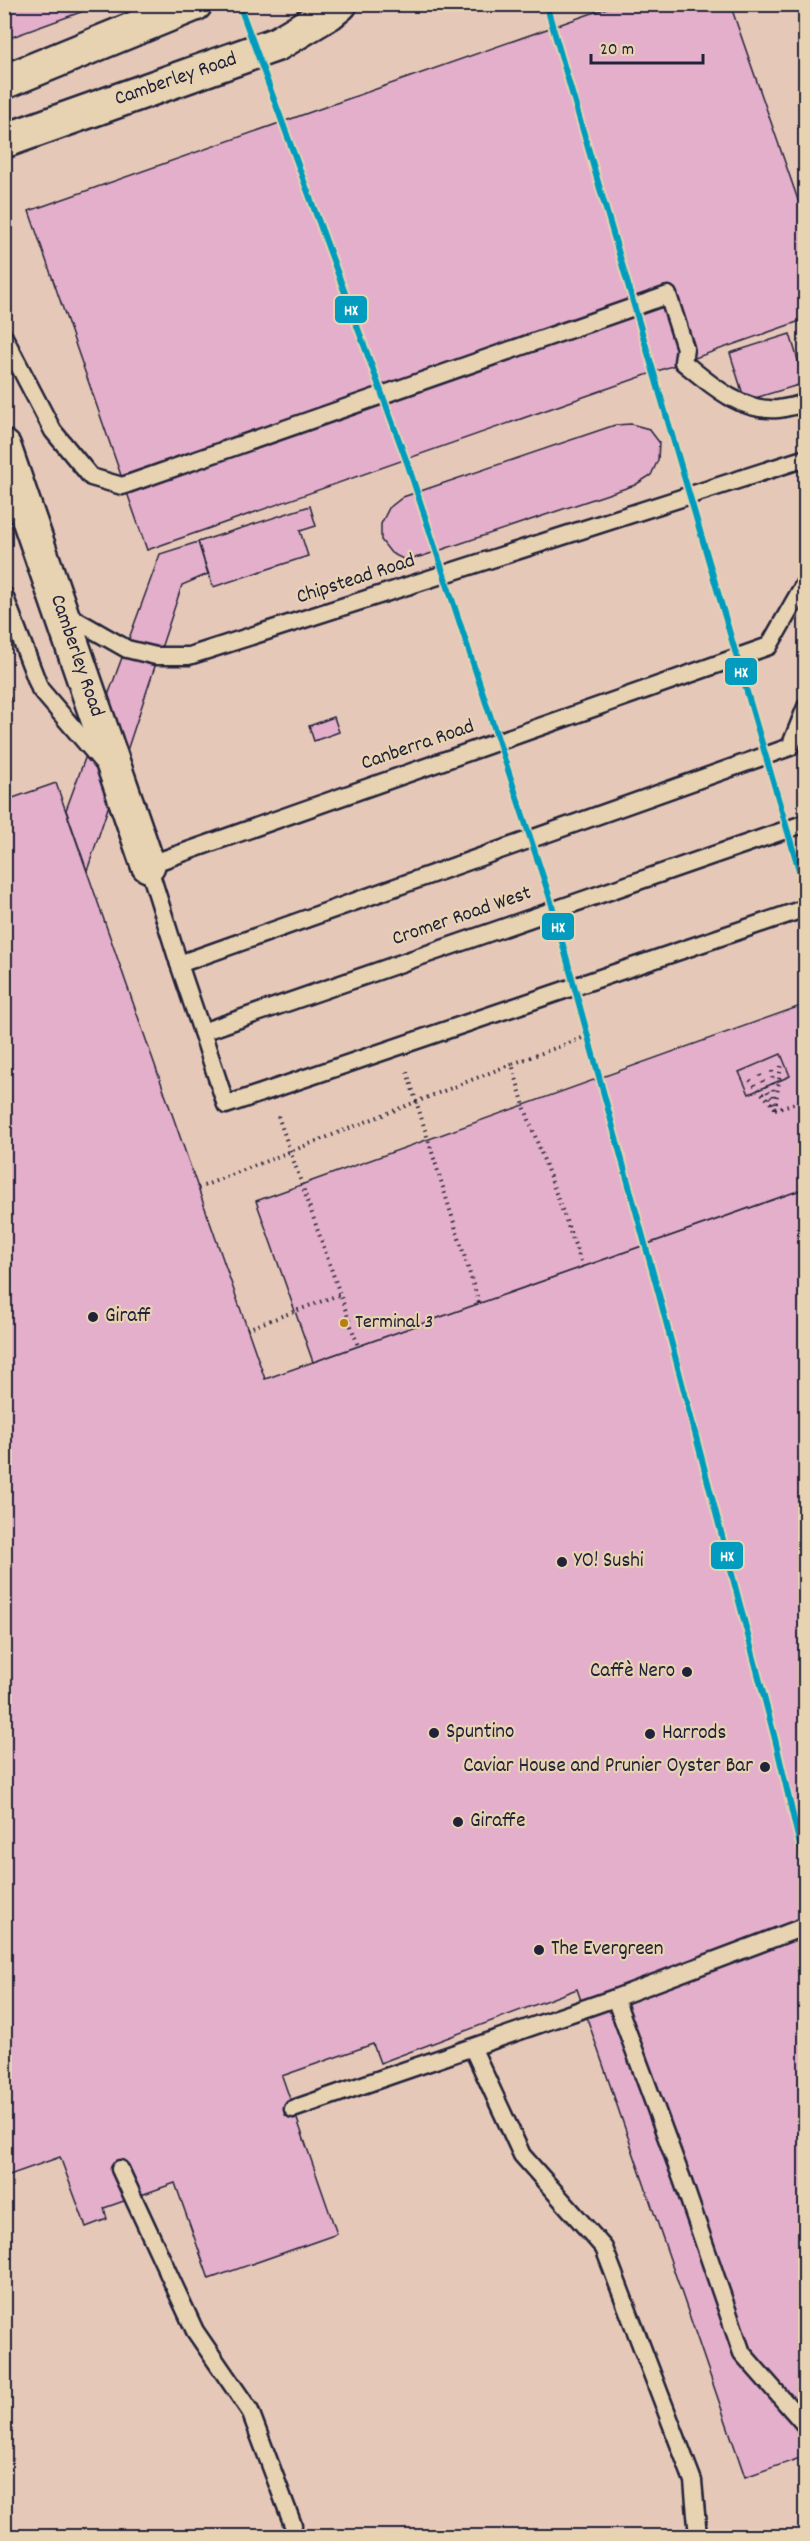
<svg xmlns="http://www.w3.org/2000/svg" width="810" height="2541" font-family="Dekko,sans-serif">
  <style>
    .built { fill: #e6c8b8 }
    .building { fill: #e4afca; stroke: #22223b; stroke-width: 1.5 }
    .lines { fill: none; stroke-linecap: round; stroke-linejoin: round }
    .service-casing { stroke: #22223b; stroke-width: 21 }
    .minor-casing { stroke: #22223b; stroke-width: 38 }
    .path { stroke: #22223b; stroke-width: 4; stroke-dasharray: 1.5 4.5; stroke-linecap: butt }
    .service { stroke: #e7d3b1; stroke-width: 16 }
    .minor { stroke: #e7d3b1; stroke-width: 33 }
    .rail-1-casing { stroke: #e7d3b1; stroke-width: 10 }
    .rail-1 { stroke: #039cbf; stroke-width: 6 }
    .poi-dot { fill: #22223b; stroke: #e7d3b1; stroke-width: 2 }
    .bus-dot { fill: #b77e12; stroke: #e7d3b1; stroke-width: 2 }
    .labels { text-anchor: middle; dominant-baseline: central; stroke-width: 4.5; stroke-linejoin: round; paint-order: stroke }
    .bus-label { font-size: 20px; fill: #22223b; stroke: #e7d3b1; text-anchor: start }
    .street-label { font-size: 21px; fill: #22223b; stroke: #e7d3b1 }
    .poi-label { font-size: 21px; fill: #22223b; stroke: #e7d3b1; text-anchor: start }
    .line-badge { stroke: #e7d3b1; stroke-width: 2 }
    .badge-label { font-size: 16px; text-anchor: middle; font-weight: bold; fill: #fff }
  </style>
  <rect width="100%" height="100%" fill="#e7d3b1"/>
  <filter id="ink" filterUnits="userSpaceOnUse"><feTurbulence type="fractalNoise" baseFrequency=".0167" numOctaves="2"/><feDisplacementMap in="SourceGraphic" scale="12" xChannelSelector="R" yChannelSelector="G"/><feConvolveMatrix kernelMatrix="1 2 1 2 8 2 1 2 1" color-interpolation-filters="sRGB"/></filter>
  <g filter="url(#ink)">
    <rect class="built" x="5" y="5" width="800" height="2531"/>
    <g class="building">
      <path d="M4 4H103L4 40Z"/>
      <path d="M618 4H730L806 223V319L147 550 29 211Z"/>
      <path d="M790 334 805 383 745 401 730 353Z"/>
      <path d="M631 424 649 429 659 442 658 460 651 475 635 485 423 556 405 560 391 553 381 540V524L389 508 403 497 615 425Z"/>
      <path d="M310 506 316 526 300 531 308 556 213 587 198 542Z"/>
      <path d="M198 542 208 574 182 585 87 871 66 810 160 554Z"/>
      <path d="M334 717 339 732 314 741 309 726Z"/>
      <path d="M56 783 265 1379 806 1188V2456L745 2477 577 1989 380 2063 373 2044 282 2076 337 2234 209 2279 175 2183 104 2208 107 2219 86 2227 60 2157 4 2177V801Z"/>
      <path d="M806 1004V1188L313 1362 256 1201Z"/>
      <path d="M781 1054 790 1076 749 1094 739 1072Z"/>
    </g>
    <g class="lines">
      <defs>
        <g id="service">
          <path d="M4 337 53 431 91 477 122 486 668 295 685 348 683 362C710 384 740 412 778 409 787 408 797 405 806 403"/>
          <path d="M806 581 769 646 148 865 179 964 790 747 806 707"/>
          <path d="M4 595 40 689 104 764"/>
          <path d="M62 612 127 649 156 656H189L806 458"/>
          <path d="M179 964 202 1032 806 823"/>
          <path d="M202 1032 226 1105 806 908"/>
          <path d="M615 1998 682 2179 742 2353 806 2426"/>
          <path d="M473 2049 522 2155 604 2248 693 2481 698 2536"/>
          <path d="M293 2109 615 1998 806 1926"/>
          <path d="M120 2169 195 2331 250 2411 293 2525"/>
        </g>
        <g id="minor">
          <path d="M4 82 195 4"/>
          <path d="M4 141 277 44 329 13 340 4"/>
          <path d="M4 447 148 865"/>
        </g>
      </defs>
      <use href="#service" class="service-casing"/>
      <use href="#minor" class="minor-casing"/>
      <g class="path">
        <path d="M4 701 14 698"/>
        <path d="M4 777 11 799"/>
        <path d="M772 1071 774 1099"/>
        <path d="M407 1072 479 1303"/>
        <path d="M760 1075 773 1104"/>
        <path d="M750 1080 775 1108"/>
        <path d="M775 1109 781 1066"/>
        <path d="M775 1109 806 1100"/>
        <path d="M278 1116 358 1346"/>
        <path d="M198 1188 512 1064"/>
        <path d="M583 1267 524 1106 512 1064 585 1037"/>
        <path d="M247 1329 341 1294"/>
      </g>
      <use href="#service" class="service"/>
      <use href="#minor" class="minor"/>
      <defs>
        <g id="rail-1">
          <path d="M239 4 408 465 550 898 659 1295 775 1739 806 1871"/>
          <path d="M546 4 806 894"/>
        </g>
      </defs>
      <use href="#rail-1" class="rail-1-casing"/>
      <use href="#rail-1" class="rail-1"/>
    </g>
  </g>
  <g class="poi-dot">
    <circle cx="93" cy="1317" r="6"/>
    <circle cx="562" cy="1562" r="6"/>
    <circle cx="687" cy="1672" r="6"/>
    <circle cx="434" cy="1733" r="6"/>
    <circle cx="650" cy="1734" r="6"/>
    <circle cx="765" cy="1767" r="6"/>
    <circle cx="458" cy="1822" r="6"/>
    <circle cx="539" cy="1950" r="6"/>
  </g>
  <circle class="bus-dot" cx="344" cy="1323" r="5"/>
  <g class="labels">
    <g class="bus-label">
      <text x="355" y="1323">Terminal 3</text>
    </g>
    <g class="street-label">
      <text transform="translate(176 80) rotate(-19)">Camberley Road</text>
      <text transform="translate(356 580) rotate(-18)">Chipstead Road</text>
      <text transform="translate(76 656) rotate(71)">Camberley Road</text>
      <text transform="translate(418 746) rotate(-19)">Canberra Road</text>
      <text transform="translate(462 917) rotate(-19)">Cromer Road West</text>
    </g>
    <g class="poi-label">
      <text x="105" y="1317">Giraff</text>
      <text x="574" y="1562">YO! Sushi</text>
      <text x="675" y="1672" text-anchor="end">Caffè Nero</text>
      <text x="446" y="1733">Spuntino</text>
      <text x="662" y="1734">Harrods</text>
      <text x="753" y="1767" text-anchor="end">Caviar House and Prunier Oyster Bar</text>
      <text x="470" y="1822">Giraffe</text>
      <text x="551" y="1950">The Evergreen</text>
    </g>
  </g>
  <g class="line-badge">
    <rect x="334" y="295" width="34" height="29" rx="6" fill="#039cbf"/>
    <rect x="724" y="657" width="34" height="29" rx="6" fill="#039cbf"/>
    <rect x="541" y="912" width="34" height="29" rx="6" fill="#039cbf"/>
    <rect x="710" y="1541" width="34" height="29" rx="6" fill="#039cbf"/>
  </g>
  <g class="badge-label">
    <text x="351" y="315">HX</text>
    <text x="741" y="677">HX</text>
    <text x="558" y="932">HX</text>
    <text x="727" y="1561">HX</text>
  </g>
  <rect width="810" height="2541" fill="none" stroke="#e7d3b1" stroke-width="24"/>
  <rect x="12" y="12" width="786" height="2517" fill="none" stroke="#22223b" stroke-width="2" filter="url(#ink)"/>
  <path d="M591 54v9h112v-9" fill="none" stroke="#22223b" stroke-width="3"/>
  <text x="600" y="54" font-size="18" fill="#22223b" stroke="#e7d3b1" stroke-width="4.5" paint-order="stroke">20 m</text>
</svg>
